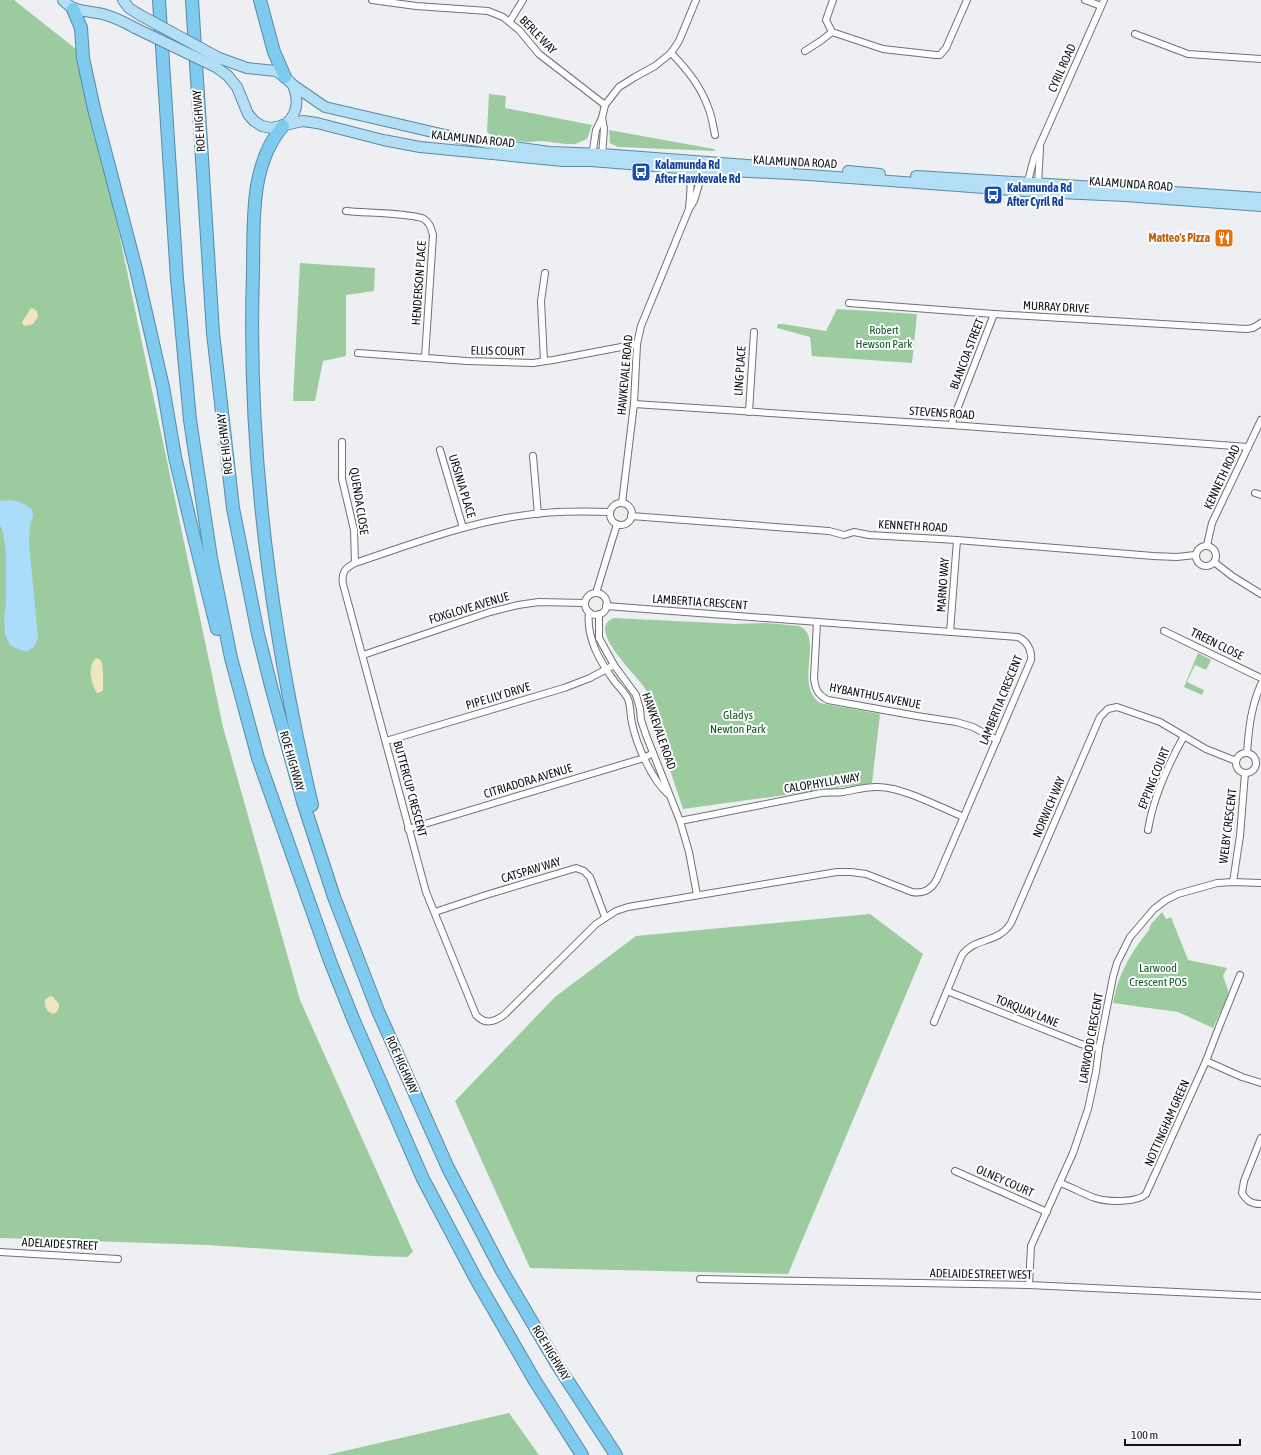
<svg xmlns="http://www.w3.org/2000/svg" width="1261" height="1455" font-family="'Asap Condensed',sans-serif">
  <style>
    .green { fill: #9dcba0 }
    .sand { fill: #efe6c0 }
    .water { fill: #abdcfa }
    .lines { fill: none; stroke-linecap: round; stroke-linejoin: round }
    .street-casing { stroke: #6f7175; stroke-width: 8 }
    .primary-casing { stroke: #598aa2; stroke-width: 12 }
    .highway-casing { stroke: #598aa2; stroke-width: 14 }
    .street { stroke: #fff; stroke-width: 6 }
    .primary { stroke: #b2dff5; stroke-width: 10 }
    .highway { stroke: #7fcaef; stroke-width: 12 }
    .primary-bridge-casing { stroke: #598aa2; stroke-width: 12; stroke-linecap: butt }
    .primary-bridge { stroke: #b2dff5; stroke-width: 10 }
    .labels { text-anchor: middle; dominant-baseline: central; stroke-width: 4; stroke-linejoin: round; paint-order: stroke }
    .street-label { font-size: 12px; fill: #121314; stroke: #fbfdff }
    .transit-label { font-size: 12px; font-weight: bold; fill: #164399; stroke: #fbfdff; text-anchor: start }
    .food-label { font-size: 12px; font-weight: bold; fill: #c56008; stroke: #fbfdff; text-anchor: end }
    .park-label { font-size: 12px; fill: #125921; stroke: #fbfdff }
  </style>
  <rect width="100%" height="100%" fill="#edeff3"/>
  <g class="green">
    <path d="M0 0H14L81 53 223 727 300 1000 413 1252 407 1257 373 1256 207 1245 0 1238Z"/>
    <path d="M489 94 506 96 505 108 592 125 587 139 575 144H566L542 141 527 142 495 138 487 132Z"/>
    <path d="M609 130 714 149 715 151 618 147 610 143Z"/>
    <path d="M300 263 375 268 374 291 346 295V356L323 361 315 401H293Z"/>
    <path d="M837 309 917 314 912 363 812 356 810 337 777 328 778 324H783L826 331Z"/>
    <path d="M614 618 735 624 767 623 799 626C825 636 793 685 820 703L880 714 872 783 683 809C673 780 664 751 655 722 652 712 651 701 647 692 642 679 583 629 614 618Z"/>
    <path d="M1198 653 1211 660 1206 670 1195 665 1187 682 1204 690 1202 695 1184 687Z"/>
    <path d="M1162 912 1166 919 1171 917 1188 960 1227 968 1223 976 1228 990V996L1213 1028 1178 1012 1113 1003C1119 972 1130 954 1149 930L1151 924Z"/>
    <path d="M870 914 923 954 788 1274 530 1268 455 1101 555 997 636 936Z"/>
    <path d="M509 1413 539 1455H327Z"/>
  </g>
  <g class="sand">
    <path d="M32 308 37 311 38 317 33 324 25 326 22 324C23 317 29 315 29 310Z"/>
    <path d="M96 658C98 659 100 659 101 661 104 667 103 683 103 690L101 692 97 693C91 684 87 667 96 658Z"/>
    <path d="M50 996 53 997 59 1004C59 1009 58 1012 53 1014 47 1012 44 1007 45 1000Z"/>
  </g>
  <path class="water" d="M11 500 22 503 32 509 33 516 30 525 29 543 38 638 35 646 27 652 18 649 10 645 5 634 4 619 6 601V554L3 532 0 525V501Z"/>
  <g class="lines">
    <defs>
      <g id="street">
        <path d="M372 0 416 6 488 11 503 17 519 30 539 54 605 105"/>
        <path d="M833 0 826 20 832 32 883 49 936 55H940L946 48 967 0"/>
        <path d="M1085 0 1101 6"/>
        <path d="M510 21 523 0"/>
        <path d="M1135 34 1188 54 1261 59"/>
        <path d="M805 51 822 40 832 32"/>
        <path d="M671 53C686 68 701 87 708 107 712 116 713 126 715 135"/>
        <path d="M592 156 596 130 602 118 605 105 619 87 635 77 655 66 671 53 679 41 696 0"/>
        <path d="M602 156 604 128 602 118"/>
        <path d="M1027 185 1034 158 1104 0"/>
        <path d="M1038 185 1040 148"/>
        <path d="M689 207C691 194 690 180 692 167"/>
        <path d="M346 211C361 213 413 213 424 219 430 223 431 228 433 235L425 358"/>
        <path d="M849 303 994 314 1246 329 1253 328 1261 323"/>
        <path d="M358 353 467 361 533 363 553 360 637 344"/>
        <path d="M544 361 541 301 545 273"/>
        <path d="M634 404 951 425 1248 447"/>
        <path d="M749 412 754 332"/>
        <path d="M951 425 994 314"/>
        <path d="M342 442V479L354 530 355 563"/>
        <path d="M440 450 463 528"/>
        <path d="M533 456 538 514"/>
        <path d="M1255 493 1261 495"/>
        <path d="M622 503 634 404 637 344 641 326 689 209 694 201 704 167"/>
        <circle cx="621" cy="514" r="11"/>
        <path d="M631 516 829 531 844 535 854 532 869 535 957 540 1153 556 1177 557 1195 555"/>
        <path d="M1207 545 1212 523 1261 420"/>
        <circle cx="1206" cy="556" r="10"/>
        <path d="M1214 562 1232 576 1261 594"/>
        <path d="M596 593 617 524"/>
        <circle cx="596" cy="604" r="11"/>
        <path d="M606 606 1018 637C1027 641 1032 650 1031 660L937 879C932 889 924 894 912 892L866 874 851 872H837L628 907 616 911 596 924 504 1015C494 1022 485 1025 476 1015L426 892 343 584C341 573 345 568 355 563 409 545 463 524 519 516 549 511 580 511 610 512"/>
        <path d="M589 612C586 638 600 662 615 682 619 687 625 693 628 699 631 707 630 715 632 723 636 744 652 780 668 794"/>
        <path d="M599 614V638L614 665 636 695 640 709 641 720 646 735 680 821 689 852 697 895"/>
        <path d="M817 622 814 678C815 689 818 695 828 700L917 716 956 722 973 727 997 740"/>
        <path d="M1164 631 1261 678"/>
        <path d="M950 632 957 540"/>
        <path d="M363 655 490 612 518 605 539 602 585 603"/>
        <path d="M386 741 564 688 590 678 614 665"/>
        <circle cx="1246" cy="763" r="10"/>
        <path d="M1247 753C1249 726 1251 708 1261 684"/>
        <path d="M680 821 821 793C828 792 835 793 843 792 855 790 867 786 879 787 905 788 939 807 964 817"/>
        <path d="M408 829 644 758 653 753"/>
        <path d="M1148 830C1153 799 1169 763 1184 736"/>
        <path d="M1233 882 1240 836 1245 773"/>
        <path d="M435 912 486 895 576 868 584 871 590 877 605 917"/>
        <path d="M947 991 1081 1044 1099 1048"/>
        <path d="M934 1022 962 955C975 937 998 944 1011 923L1100 717 1108 709 1117 707 1160 722 1206 749 1236 761"/>
        <path d="M1206 1061 1242 1077 1261 1083"/>
        <path d="M1261 1138 1244 1181 1242 1193C1247 1201 1251 1204 1261 1204"/>
        <path d="M955 1171 1047 1212"/>
        <path d="M1060 1183C1072 1187 1083 1194 1095 1198 1107 1202 1137 1203 1146 1194L1206 1061 1219 1027 1240 975"/>
        <path d="M0 1252 118 1259"/>
        <path d="M700 1279 1029 1285 1261 1296"/>
        <path d="M1029 1285 1031 1246 1073 1153 1088 1109 1096 1072 1099 1048 1113 977 1117 963 1130 937 1154 909 1166 900 1178 894 1217 883 1233 882 1261 883"/>
      </g>
      <g id="primary">
        <path d="M63 0C75 14 91 10 106 15 116 18 126 23 135 28"/>
        <path d="M123 0 129 8 140 15"/>
        <path d="M219 58 247 68 276 71 285 77 293 85 325 107 454 137 505 146 550 152 602 154 788 168"/>
        <path d="M216 67 228 76 237 87 248 114 254 121 262 126 271 128 303 121 317 123 383 140 420 147 563 161H591L692 169 809 175 1038 192 1125 196 1261 206"/>
        <path d="M283 126C298 116 299 100 293 85"/>
        <path d="M848 171 880 174"/>
        <path d="M916 176 1145 190 1261 198"/>
      </g>
      <g id="highway">
        <path d="M159 0 177 279 190 420 211 558 231 658 258 758 330 961 354 1021 423 1179 476 1279 535 1381 582 1455"/>
        <path d="M192 0 213 333 233 508 258 634 271 686 303 802 334 897 378 1011 448 1168 502 1271 558 1366 616 1455"/>
        <path d="M260 0 274 52 285 77"/>
        <path d="M73 9 81 28 83 58 94 109 136 269 163 387 175 457 192 529 217 629"/>
        <path d="M283 126C249 165 254 224 253 272 247 452 271 631 312 805"/>
      </g>
    </defs>
    <use href="#street" class="street-casing"/>
    <use href="#primary" class="primary-casing"/>
    <use href="#highway" class="highway-casing"/>
    <use href="#street" class="street"/>
    <use href="#primary" class="primary"/>
    <use href="#highway" class="highway"/>
    <defs>
      <g id="primary-bridge">
        <path d="M140 15 219 58"/>
        <path d="M135 28 216 67"/>
      </g>
    </defs>
    <use href="#primary-bridge" class="primary-bridge-casing"/>
    <use href="#primary-bridge" class="primary-bridge"/>
  </g>
  <defs>
    <symbol id="bus-square" viewBox="-11 -11 22 22"><rect x="-9" y="-9" width="18" height="18" rx="4" fill="#1a4fb4" stroke="#fbfdff"/><path d="M-5-6H5V4H4V6H2V4H-2V6H-4V4H-5ZM-3.5-4V0h7V-4ZM-3.5 1.2v1.5H-2V1.2ZM2 1.2v1.5H3.5V1.2Z" fill="#fff"/></symbol>
    <symbol id="restaurant-square" viewBox="-11 -11 22 22"><rect x="-9" y="-9" width="18" height="18" rx="4" fill="#e8710a" stroke="#fbfdff"/><path d="M-5-6h1v4h1v-4h1v4h1v-4h1v5L-1.5 .5V6h-2V.5L-5-1ZM5-6V6H3V1.5H1.5Q1.5-4 5-6Z" fill="#fff"/></symbol>
  </defs>
  <g fill-rule="evenodd">
    <use href="#bus-square" x="630" y="161" width="22" height="22"/>
    <use href="#bus-square" x="982" y="184" width="22" height="22"/>
    <use href="#restaurant-square" x="1213" y="227" width="22" height="22"/>
  </g>
  <g class="labels">
    <g class="street-label">
      <text transform="translate(538 35) rotate(46)">BERLE WAY</text>
      <text transform="translate(1062 68) rotate(-66)">CYRIL ROAD</text>
      <text transform="translate(199 121) rotate(-94)">ROE HIGHWAY</text>
      <text transform="translate(473 139) rotate(6)">KALAMUNDA ROAD</text>
      <text transform="translate(795 162) rotate(3)">KALAMUNDA ROAD</text>
      <text transform="translate(1131 184) rotate(4)">KALAMUNDA ROAD</text>
      <text transform="translate(419 283) rotate(-86)">HENDERSON PLACE</text>
      <text transform="translate(1056 307) rotate(3)">MURRAY DRIVE</text>
      <text transform="translate(498 351) rotate(1)">ELLIS COURT</text>
      <text transform="translate(967 354) rotate(-69)">BLANCOA STREET</text>
      <text transform="translate(740 371) rotate(-86)">LING PLACE</text>
      <text transform="translate(625 375) rotate(-85)">HAWKEVALE ROAD</text>
      <text transform="translate(942 413) rotate(4)">STEVENS ROAD</text>
      <text transform="translate(225 444) rotate(-97)">ROE HIGHWAY</text>
      <text transform="translate(1222 477) rotate(-65)">KENNETH ROAD</text>
      <text transform="translate(462 486) rotate(73)">URSINIA PLACE</text>
      <text transform="translate(359 501) rotate(81)">QUENDA CLOSE</text>
      <text transform="translate(913 526) rotate(3)">KENNETH ROAD</text>
      <text transform="translate(943 585) rotate(-86)">MARNO WAY</text>
      <text transform="translate(700 602) rotate(4)">LAMBERTIA CRESCENT</text>
      <text transform="translate(469 608) rotate(-17)">FOXGLOVE AVENUE</text>
      <text transform="translate(1217 644) rotate(26)">TREEN CLOSE</text>
      <text transform="translate(498 696) rotate(-17)">PIPE LILY DRIVE</text>
      <text transform="translate(875 696) rotate(11)">HYBANTHUS AVENUE</text>
      <text transform="translate(1001 700) rotate(-68)">LAMBERTIA CRESCENT</text>
      <text transform="translate(659 731) rotate(71)">HAWKEVALE ROAD</text>
      <text transform="translate(292 761) rotate(74)">ROE HIGHWAY</text>
      <text transform="translate(1154 778) rotate(-68)">EPPING COURT</text>
      <text transform="translate(528 781) rotate(-17)">CITRIADORA AVENUE</text>
      <text transform="translate(822 783) rotate(-9)">CALOPHYLLA WAY</text>
      <text transform="translate(410 789) rotate(75)">BUTTERCUP CRESCENT</text>
      <text transform="translate(1049 807) rotate(-67)">NORWICH WAY</text>
      <text transform="translate(1228 826) rotate(-83)">WELBY CRESCENT</text>
      <text transform="translate(531 870) rotate(-17)">CATSPAW WAY</text>
      <text transform="translate(1027 1011) rotate(22)">TORQUAY LANE</text>
      <text transform="translate(1091 1038) rotate(-80)">LARWOOD CRESCENT</text>
      <text transform="translate(402 1065) rotate(66)">ROE HIGHWAY</text>
      <text transform="translate(1167 1123) rotate(-66)">NOTTINGHAM GREEN</text>
      <text transform="translate(1005 1181) rotate(24)">OLNEY COURT</text>
      <text transform="translate(60 1244) rotate(3)">ADELAIDE STREET</text>
      <text transform="translate(981 1274) rotate(1)">ADELAIDE STREET WEST</text>
      <text transform="translate(551 1353) rotate(59)">ROE HIGHWAY</text>
    </g>
    <g class="transit-label">
      <text x="655" y="165">Kalamunda Rd<tspan x="655" dy="14">After Hawkevale Rd</tspan></text>
      <text x="1007" y="188">Kalamunda Rd<tspan x="1007" dy="14">After Cyril Rd</tspan></text>
    </g>
    <g class="food-label">
      <text x="1210" y="238">Matteo's Pizza</text>
    </g>
    <g class="park-label">
      <text x="884" y="330">Robert<tspan x="884" dy="14">Hewson Park</tspan></text>
      <text x="738" y="715">Gladys<tspan x="738" dy="14">Newton Park</tspan></text>
      <text x="1158" y="968">Larwood<tspan x="1158" dy="14">Crescent POS</tspan></text>
    </g>
  </g>
  <path d="M1125 1439v6h115v-6" fill="none" stroke="#121314" stroke-width="2"/>
  <text x="1131" y="1439" font-size="12" fill="#121314" stroke="#fbfdff" stroke-width="3" paint-order="stroke">100 m</text>
</svg>
